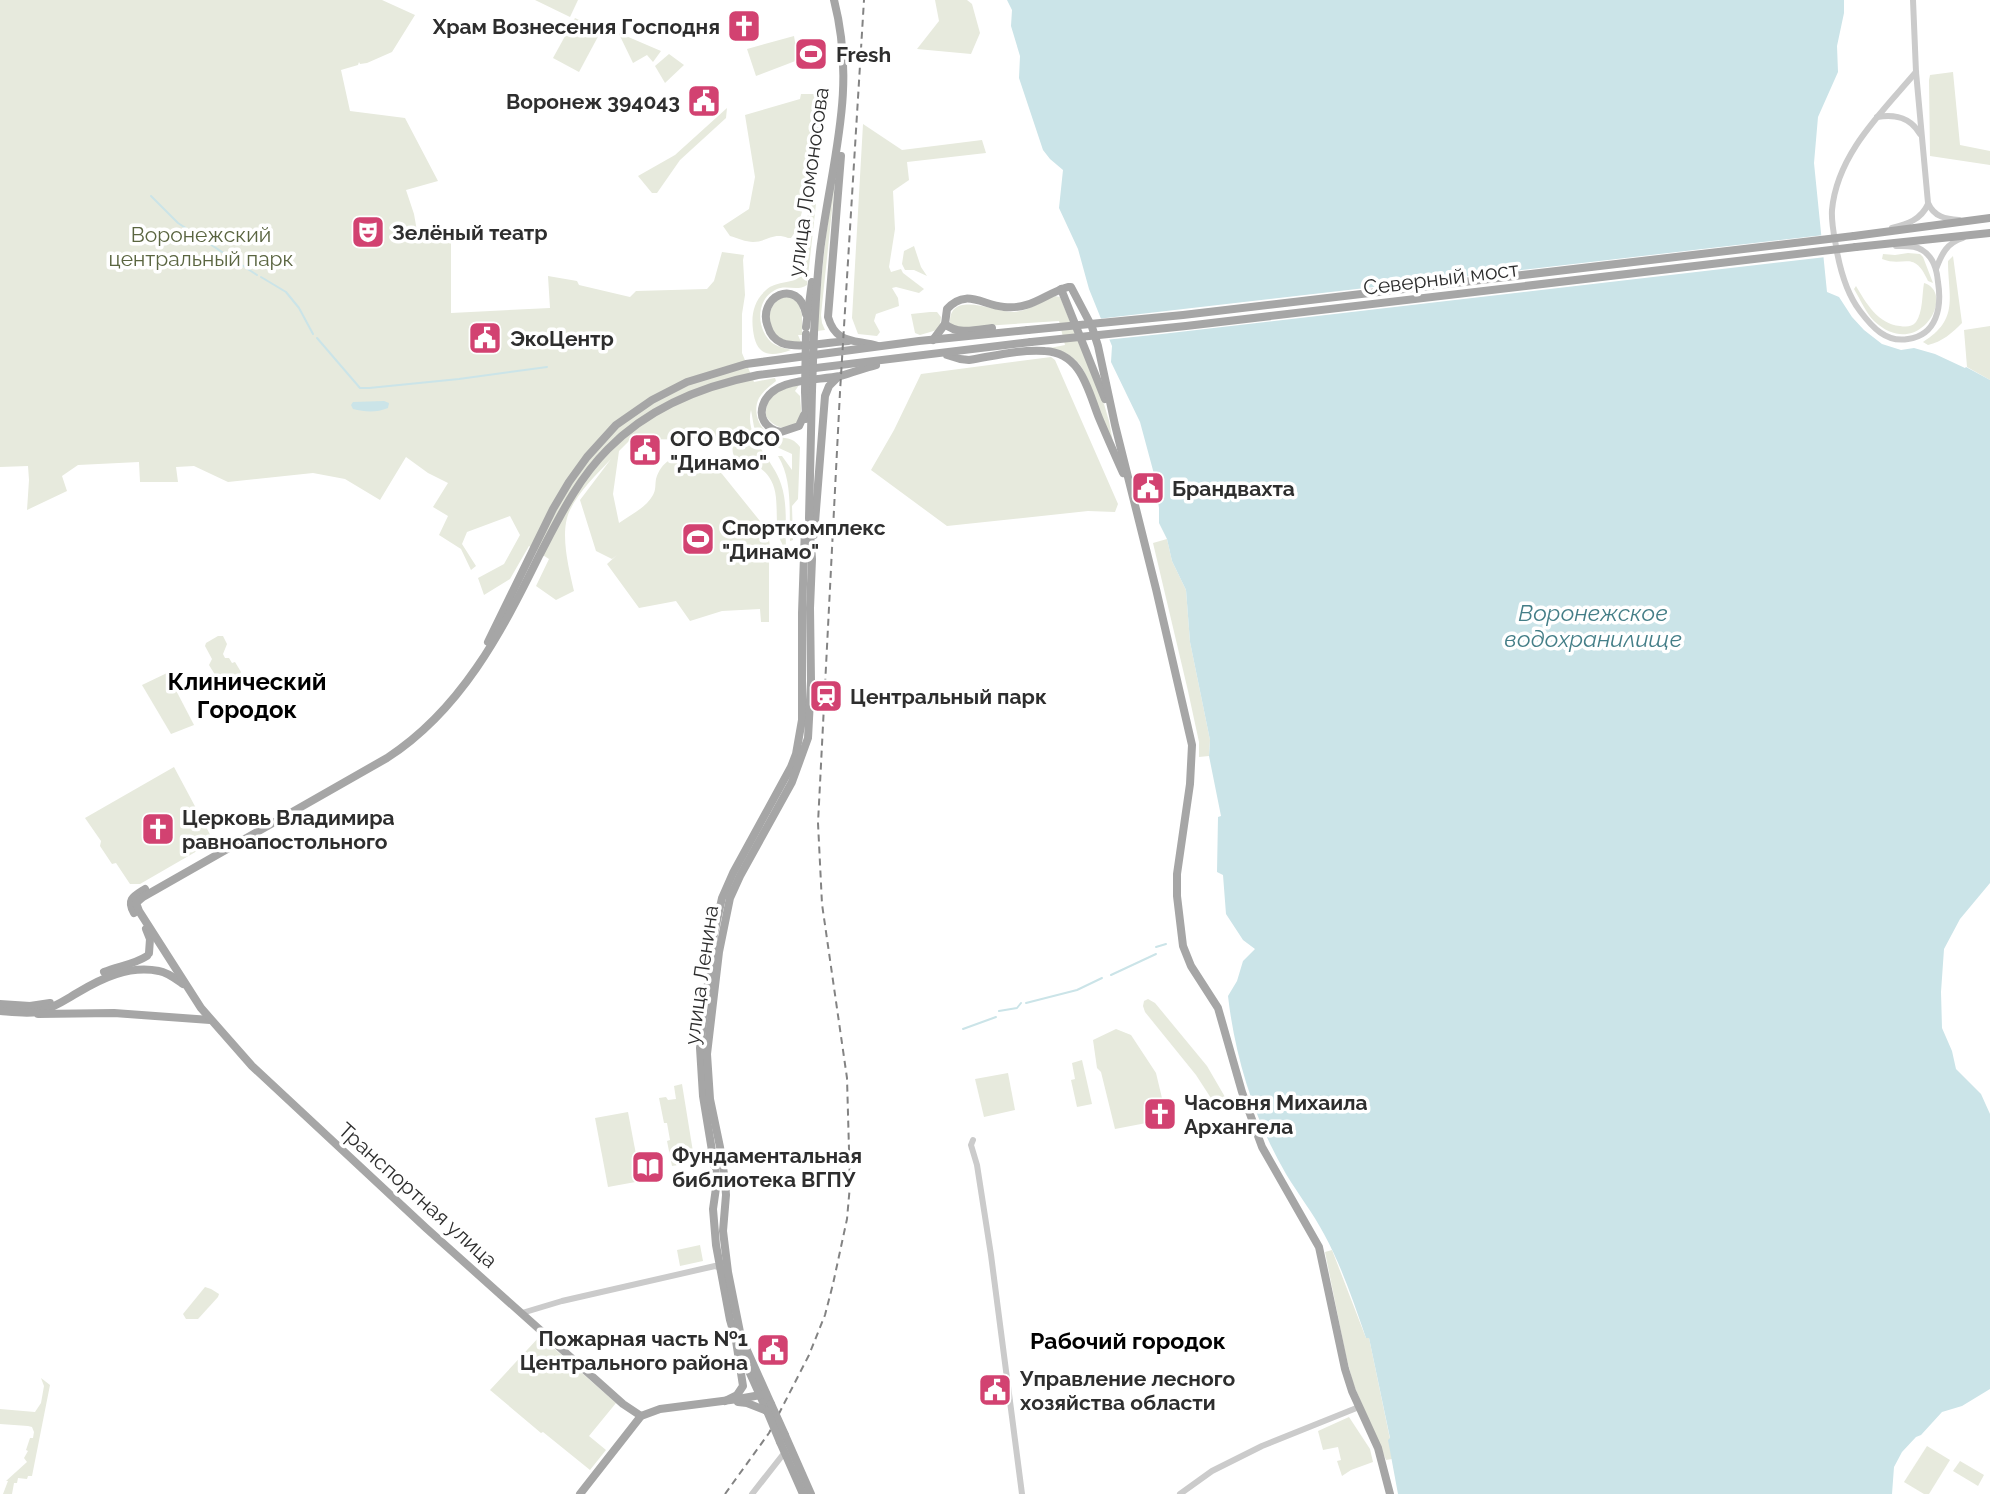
<svg xmlns="http://www.w3.org/2000/svg" width="1990" height="1494" font-family="Raleway,sans-serif">
  <style>
    .green { fill: #e7eadd }
    .water { fill: #cbe4e8 }
    .pier { fill: #fff }
    .lines { fill: none; stroke-linecap: round; stroke-linejoin: round }
    .stream { stroke: #cbe4e8; stroke-width: 2 }
    .minor { stroke: #cbcbcb; stroke-width: 6 }
    .major { stroke: #a6a6a6; stroke-width: 8 }
    .rail { stroke: #838383; stroke-width: 2; stroke-dasharray: 7 5; stroke-linecap: butt }
    .major-bridge { stroke: #a6a6a6; stroke-width: 8 }
    .labels { text-anchor: middle; dominant-baseline: central; stroke-width: 7; stroke-linejoin: round; paint-order: stroke }
    .poi-label { font-size: 21px; font-weight: bold; fill: #2e2e2e; stroke: #fff; text-anchor: start }
    .street-label { font-size: 21px; fill: #2e2e2e; stroke: #fff }
    .park-label { font-size: 21px; fill: #5a6540; stroke: #fff }
    .water-label { font-size: 23px; font-style: italic; fill: #447e87; stroke: #fff }
    .neighbourhood-label { font-size: 23px; font-weight: bold; fill: #000; stroke: #fff }
    .quarter-label { font-size: 24px; font-weight: bold; fill: #000; stroke: #fff }
  </style>
  <rect width="100%" height="100%" fill="#fff"/>
  <g class="green">
    <path d="M0 0H382L415 15 392 52 367 63 360 64 359 62 358 65 341 70 350 111 405 118 438 181 406 190 414 214 417 231 451 230V313L550 308 548 276 577 281 579 285 630 297 636 291 707 289 714 281 722 252 744 255 743 260 745 295 742 314V353L754 382 775 378 776 381C770 386 763 391 759 398 752 411 759 431 774 436 785 439 792 436 800 447L798 499 792 506 793 540 790 541C789 515 793 480 778 456H782L792 470V454L768 443 754 427 751 410C744 437 773 459 781 484 788 504 785 528 786 549 769 531 784 498 769 477 766 472 760 468 756 465 742 466 728 458 734 443L733 440 631 439 619 451 613 494 619 523C630 515 646 508 653 495 656 490 655 485 656 479 664 452 688 454 710 459L768 531 771 555H769V622H761L760 609 722 611 690 621 676 601 639 608 607 564 617 555 612 559 596 551 580 500 611 459C597 474 579 491 570 510 559 532 569 569 574 591L556 600 536 586 549 559 529 546 510 579 484 595 478 578 504 564 520 535 510 516 467 532 462 544 476 566 471 570 461 549 439 535 448 516 433 507 448 483 428 473 406 457 380 500 345 479 313 473 228 482 194 466 176 467 178 482H140L139 462 78 465 62 476 67 491 27 510 29 480 28 466 0 467Z"/>
    <path d="M535 0H578L570 17Z"/>
    <path d="M935 0H967L972 4 980 33 971 54 917 49 939 21Z"/>
    <path d="M575 18 601 31 579 72 553 58Z"/>
    <path d="M619 34V33L661 51 653 62 647 55 633 63Z"/>
    <path d="M794 36 798 60 756 76 747 49Z"/>
    <path d="M669 54 684 65 665 83 655 66Z"/>
    <path d="M1953 72 1960 145 1990 151V165L1930 156 1929 80 1930 75Z"/>
    <path d="M801 94H821C824 141 810 185 797 229L791 238H788C773 232 767 242 753 242 746 242 737 238 730 236L723 226 749 209 755 177 745 115 800 99Z"/>
    <path d="M727 108 726 118 680 160 657 193H652L638 176 675 155Z"/>
    <path d="M863 124 902 150 982 140 986 153 907 162 909 180 893 191 895 229 889 267 891 272 901 269 903 273 924 289 919 293 896 287 892 288 898 298 899 306 876 314 874 321 880 332 877 336 858 334 852 318Z"/>
    <path d="M836 172 821 315 822 323 825 330 817 331C821 277 826 225 836 172Z"/>
    <path d="M814 199H816V204L807 285C797 292 786 284 775 290 756 300 756 328 771 342 777 347 785 348 791 350 768 358 756 355 753 330 751 314 754 301 766 290 777 280 795 284 800 276 805 270 810 241 809 233 808 230 806 227 805 223Z"/>
    <path d="M914 246 921 267 927 276 914 270H905L902 264 904 251Z"/>
    <path d="M1908 253 1920 254 1923 257 1933 283 1928 281C1914 249 1904 268 1882 259L1883 254 1895 255Z"/>
    <path d="M1953 256 1962 323C1952 333 1942 342 1928 345L1923 342C1960 319 1948 297 1948 261Z"/>
    <path d="M1924 283C1957 293 1919 363 1874 321 1866 313 1860 299 1854 289L1856 286C1866 303 1878 324 1900 326 1906 327 1912 327 1916 322 1923 312 1922 294 1924 283Z"/>
    <path d="M787 296 798 302 802 315V335H798L801 342C793 342 785 342 778 337 763 324 768 300 787 296Z"/>
    <path d="M1055 296 1060 297 1104 404 1109 421 1113 442C1108 432 1103 421 1099 411 1088 381 1086 355 1050 348L1065 345 1059 321 954 328 950 323C949 289 995 312 1014 312 1030 311 1041 301 1055 296Z"/>
    <path d="M930 312H937L941 317 940 326 937 330 920 335 915 333 911 314Z"/>
    <path d="M1990 326V380L1967 367 1964 330Z"/>
    <path d="M1051 357 1055 360 1118 504 1115 512 1088 511 947 526 871 470 894 430 921 374Z"/>
    <path d="M799 385 795 391 800 396C800 403 803 413 799 419 791 434 773 428 766 416 765 394 780 389 799 385Z"/>
    <path d="M1167 539 1172 561 1186 590 1190 642 1210 740 1209 756 1199 757V742L1188 691 1153 543Z"/>
    <path d="M218 636H223L227 644 223 654 225 658H229L232 663 235 662 241 672 240 674 217 678 209 665 212 659 205 646 206 643Z"/>
    <path d="M167 673 194 725 171 734 142 685Z"/>
    <path d="M174 767 213 840 204 847 140 884H130L116 863 112 864 100 846 101 841 85 818Z"/>
    <path d="M1148 999 1155 1003 1207 1066 1225 1097 1220 1112 1196 1075 1145 1012 1143 1006 1144 1001Z"/>
    <path d="M1116 1029 1131 1035 1156 1073 1167 1119 1115 1129 1101 1072 1097 1068 1093 1040Z"/>
    <path d="M1082 1060 1092 1104 1077 1107 1071 1080 1075 1079 1072 1063Z"/>
    <path d="M1008 1073 1015 1110 984 1117 975 1079Z"/>
    <path d="M682 1084 694 1158 679 1161V1165L672 1166 667 1141 670 1140 667 1123H664L659 1098 666 1097 668 1100 676 1099 674 1086Z"/>
    <path d="M628 1112 641 1181 608 1187 595 1118Z"/>
    <path d="M700 1245 703 1261 680 1266 677 1250Z"/>
    <path d="M1332 1250 1366 1338H1369L1390 1439 1389 1440 1392 1459 1386 1460 1353 1383 1346 1356 1325 1252Z"/>
    <path d="M205 1287 211 1289 219 1294 218 1297 198 1319H186L183 1314Z"/>
    <path d="M540 1336 616 1403 589 1436 606 1450 590 1470 543 1432 541 1433 490 1390Z"/>
    <path d="M41 1378 50 1385 32 1476H28L27 1479 18 1478 17 1483H14L12 1494H3L8 1481H6L27 1462 24 1458 28 1451 26 1450 30 1438H33L34 1432 32 1427 28 1426 0 1424V1409L35 1412 41 1403 44 1386Z"/>
    <path d="M1349 1417 1370 1449 1373 1462 1351 1470 1342 1476 1337 1461 1341 1460 1338 1447 1323 1450 1318 1431Z"/>
    <path d="M1927 1446 1950 1460 1929 1494H1924L1904 1482Z"/>
    <path d="M1960 1461 1984 1475 1978 1486 1953 1471Z"/>
  </g>
  <g class="water">
    <path d="M1007 0H1844V13L1837 46 1838 72 1818 117 1814 163 1827 292 1839 297 1852 317 1864 330 1882 344 1901 350 1914 348 1935 354 1965 368 1966 367 1990 380V883L1960 919 1944 949 1941 992 1942 1028 1952 1051 1956 1069 1981 1094 1990 1114V1389L1962 1406 1942 1412 1921 1435 1916 1437 1902 1452 1894 1467 1892 1494H1398L1388 1440 1390 1438 1369 1338H1366C1354 1303 1342 1267 1324 1234 1313 1213 1298 1194 1286 1174 1255 1121 1235 1058 1228 996L1237 981 1243 961 1255 949 1243 940 1226 914 1223 875 1217 872 1218 817 1221 816 1209 756 1210 740 1190 642 1186 590 1172 561 1167 539 1159 523V508L1154 474 1140 422 1111 362 1112 346 1089 289 1078 249 1059 208 1063 170 1050 159 1043 150 1019 78 1020 56 1011 26 1012 10Z"/>
    <path d="M384 401 389 403 388 408C376 413 365 412 353 409L351 405 353 402Z"/>
  </g>
  <path class="pier" d="M1824 235 1826 257 1162 334 1105 340 1097 319Z"/>
  <g class="lines">
    <g class="stream">
      <path d="M151 196 178 223 257 275"/>
      <path d="M261 277 286 292 299 308 313 334"/>
      <path d="M317 338 360 388H369L459 379 547 367"/>
      <path d="M1156 947 1166 944"/>
      <path d="M1111 975 1156 954"/>
      <path d="M1026 1003 1077 990 1102 978"/>
      <path d="M999 1011 1017 1008 1021 1003"/>
      <path d="M963 1029 996 1017"/>
    </g>
    <g class="minor">
      <path d="M1913 0 1916 72 1928 203C1934 217 1946 219 1959 220"/>
      <path d="M1877 117C1895 114 1910 117 1920 134"/>
      <path d="M1892 228C1907 224 1921 220 1928 204"/>
      <path d="M1896 246C1905 246 1915 245 1922 250 1934 257 1937 270 1938 282 1942 307 1937 335 1908 339 1886 343 1872 327 1860 311 1847 294 1841 273 1837 252 1835 239 1831 224 1832 210 1837 154 1882 112 1916 72"/>
      <path d="M1936 269C1942 253 1947 243 1963 238"/>
      <path d="M973 1140 971 1145 977 1165 991 1255 1022 1494"/>
      <path d="M522 1313 562 1301 715 1266 722 1268"/>
      <path d="M752 1494 785 1452"/>
      <path d="M1180 1494 1212 1471 1262 1446 1359 1407"/>
    </g>
    <g class="major">
      <path d="M841 156 828 317C836 345 855 339 878 346"/>
      <path d="M1854 236 1990 218"/>
      <path d="M1856 247 1990 233"/>
      <path d="M1061 289 1105 399"/>
      <path d="M806 314C798 276 756 297 768 327 770 334 775 340 782 343 798 349 830 342 848 341"/>
      <path d="M945 324C957 335 976 330 992 328"/>
      <path d="M806 327 812 282"/>
      <path d="M814 333C816 301 817 269 822 237 834 154 856 85 834 0"/>
      <path d="M933 340 945 324 947 309C966 288 982 305 1004 307 1031 310 1044 294 1068 287H1071L1092 327 1098 346 1115 425 1156 589 1192 745 1190 784 1177 874V896L1183 946 1191 966 1218 1008 1242 1092 1262 1147 1319 1247 1345 1369 1352 1391 1378 1448 1390 1494"/>
      <path d="M947 355 960 359 969 360C994 356 1021 349 1045 351 1082 353 1088 391 1099 418 1107 437 1115 455 1123 473"/>
      <path d="M805 391 806 419"/>
      <path d="M804 415 799 426 781 432C774 431 768 428 764 421 761 416 761 411 763 405 772 377 817 381 840 376 852 373 864 368 876 365"/>
      <path d="M814 535 825 396 829 386 837 378"/>
      <path d="M488 642 553 509 569 482 587 457 616 425 652 400 687 382 746 364 919 341 1028 330"/>
      <path d="M134 913C126 899 134 896 145 889"/>
      <path d="M146 929 150 939 149 953"/>
      <path d="M104 972C118 966 133 965 147 956"/>
      <path d="M0 1004 30 1006 50 1003"/>
      <path d="M0 1011C12 1012 26 1014 38 1012 52 1009 65 1000 77 993 102 978 129 965 159 971 167 972 176 979 183 984"/>
      <path d="M38 1014 114 1013 210 1020"/>
      <path d="M741 1353 767 1411"/>
      <path d="M725 1401 737 1395 743 1386 736 1341 730 1320 716 1245 713 1209 717 1181 703 1096 700 1048 714 934 722 898 733 873 791 767 796 754 802 720V613L805 527"/>
      <path d="M738 1402 747 1403 767 1411"/>
      <path d="M771 1404 741 1337 728 1272 723 1231 726 1195 725 1181 720 1147 710 1099 707 1054 719 952 730 898 740 876 792 782 808 738 811 681 810 608 812 559 809 518 812 390"/>
      <path d="M641 1416 623 1404 426 1228 252 1066 201 1008 139 911 136 903 143 897 387 758C461 710 501 633 539 556 559 518 577 480 608 449 649 407 702 386 758 375L1031 342"/>
      <path d="M785 1435 811 1494"/>
      <path d="M780 1442 803 1494"/>
      <path d="M580 1494 641 1416 660 1409 738 1399 766 1394"/>
    </g>
    <path class="rail" d="M725 1494 769 1433 809 1355 825 1315 833 1284 847 1219 850 1185 847 1078 822 904 818 823 840 392 864 0"/>
    <g class="major-bridge">
      <path d="M1028 330 1183 315 1854 236"/>
      <path d="M1031 342 1186 326 1856 247"/>
      <path d="M812 390 814 333"/>
      <path d="M805 391 806 334"/>
      <path d="M771 1404 785 1435"/>
      <path d="M767 1411 780 1442"/>
    </g>
  </g>
  <defs>
    <symbol id="church-square" viewBox="-11 -11 22 22"><rect x="-9" y="-9" width="18" height="18" rx="4" fill="#d24271" stroke="#fff"/><path d="M-1.2-6h2.4v3.5h3.3v2.4h-3.3V6h-2.4V-.1h-3.3v-2.4h3.3Z" fill="#fff"/></symbol>
    <symbol id="stadium-square" viewBox="-11 -11 22 22"><rect x="-9" y="-9" width="18" height="18" rx="4" fill="#d24271" stroke="#fff"/><path d="M0-5a6.5 5 0 1 0 0 10a6.5 5 0 1 0 0-10ZM-3.5-1.8h7v3.6h-7Z" fill="#fff"/></symbol>
    <symbol id="civic-square" viewBox="-11 -11 22 22"><rect x="-9" y="-9" width="18" height="18" rx="4" fill="#d24271" stroke="#fff"/><path d="M-.6-6.5H3V-4.5H.6V-3L4-1V1h2V6H-6V1h2V-1L-.6-3ZM-1.2 2.5V6h2.4V2.5Z" fill="#fff"/></symbol>
    <symbol id="theatre-square" viewBox="-11 -11 22 22"><rect x="-9" y="-9" width="18" height="18" rx="4" fill="#d24271" stroke="#fff"/><path d="M-5-5.5Q0-4 5-5.5V0Q5 5 0 6Q-5 5-5 0ZM-3.3-2.5H-1v1.5H-3.3ZM1-2.5H3.3v1.5H1ZM-2.8 1Q0 5.5 2.8 1Z" fill="#fff"/></symbol>
    <symbol id="station-square" viewBox="-11 -11 22 22"><rect x="-9" y="-9" width="18" height="18" rx="4" fill="#d24271" stroke="#fff"/><path d="M-3-6H3Q5-6 5-4V2Q5 4 3 4L4.5 6H3L1.5 4h-3L-3 6H-4.5L-3 4Q-5 4-5 2V-4Q-5-6-3-6ZM-3.5-4v3h7v-3ZM-3.5 1v1.5H-2V1ZM2 1v1.5H3.5V1Z" fill="#fff"/></symbol>
    <symbol id="library-square" viewBox="-11 -11 22 22"><rect x="-9" y="-9" width="18" height="18" rx="4" fill="#d24271" stroke="#fff"/><path d="M-6-4Q-3-5.5-.7-3.5V5Q-3 3-6 4ZM6-4Q3-5.5 .7-3.5V5Q3 3 6 4Z" fill="#fff"/></symbol>
  </defs>
  <g fill-rule="evenodd">
    <use href="#church-square" x="725" y="7" width="38" height="38"/>
    <use href="#stadium-square" x="792" y="35" width="38" height="38"/>
    <use href="#civic-square" x="685" y="82" width="38" height="38"/>
    <use href="#theatre-square" x="349" y="213" width="38" height="38"/>
    <use href="#civic-square" x="466" y="319" width="38" height="38"/>
    <use href="#civic-square" x="626" y="431" width="38" height="38"/>
    <use href="#civic-square" x="1129" y="469" width="38" height="38"/>
    <use href="#stadium-square" x="679" y="520" width="38" height="38"/>
    <use href="#station-square" x="807" y="677" width="38" height="38"/>
    <use href="#church-square" x="139" y="810" width="38" height="38"/>
    <use href="#church-square" x="1141" y="1095" width="38" height="38"/>
    <use href="#library-square" x="629" y="1148" width="38" height="38"/>
    <use href="#civic-square" x="754" y="1331" width="38" height="38"/>
    <use href="#civic-square" x="976" y="1371" width="38" height="38"/>
  </g>
  <g class="labels">
    <g class="poi-label">
      <text x="720" y="26" text-anchor="end">Храм Вознесения Господня</text>
      <text x="836" y="54">Fresh</text>
      <text x="680" y="101" text-anchor="end">Воронеж 394043</text>
      <text x="392" y="232">Зелёный театр</text>
      <text x="510" y="338">ЭкоЦентр</text>
      <text x="670" y="438">ОГО ВФСО<tspan x="670" dy="24">"Динамо"</tspan></text>
      <text x="1172" y="488">Брандвахта</text>
      <text x="722" y="527">Спорткомплекс<tspan x="722" dy="24">"Динамо"</tspan></text>
      <text x="850" y="696">Центральный парк</text>
      <text x="182" y="817">Церковь Владимира<tspan x="182" dy="24">равноапостольного</tspan></text>
      <text x="1184" y="1102">Часовня Михаила<tspan x="1184" dy="24">Архангела</tspan></text>
      <text x="672" y="1155">Фундаментальная<tspan x="672" dy="24">библиотека ВГПУ</tspan></text>
      <text x="748" y="1338" text-anchor="end">Пожарная часть №1<tspan x="748" dy="24">Центрального района</tspan></text>
      <text x="1020" y="1378">Управление лесного<tspan x="1020" dy="24">хозяйства области</tspan></text>
    </g>
    <g class="street-label">
      <text transform="translate(808 182) rotate(-82)">улица Ломоносова</text>
      <text transform="translate(1441 278) rotate(-7)">Северный мост</text>
      <text transform="translate(701 975) rotate(-82)">улица Ленина</text>
      <text transform="translate(418 1195) rotate(42)">Транспортная улица</text>
    </g>
    <g class="park-label">
      <text x="201" y="234">Воронежский<tspan x="201" dy="24">центральный парк</tspan></text>
    </g>
    <g class="water-label">
      <text x="1593" y="612">Воронежское<tspan x="1593" dy="26">водохранилище</tspan></text>
    </g>
    <g class="neighbourhood-label">
      <text x="1128" y="1340">Рабочий городок</text>
    </g>
    <g class="quarter-label">
      <text x="247" y="681">Клинический<tspan x="247" dy="28">Городок</tspan></text>
    </g>
  </g>
</svg>
